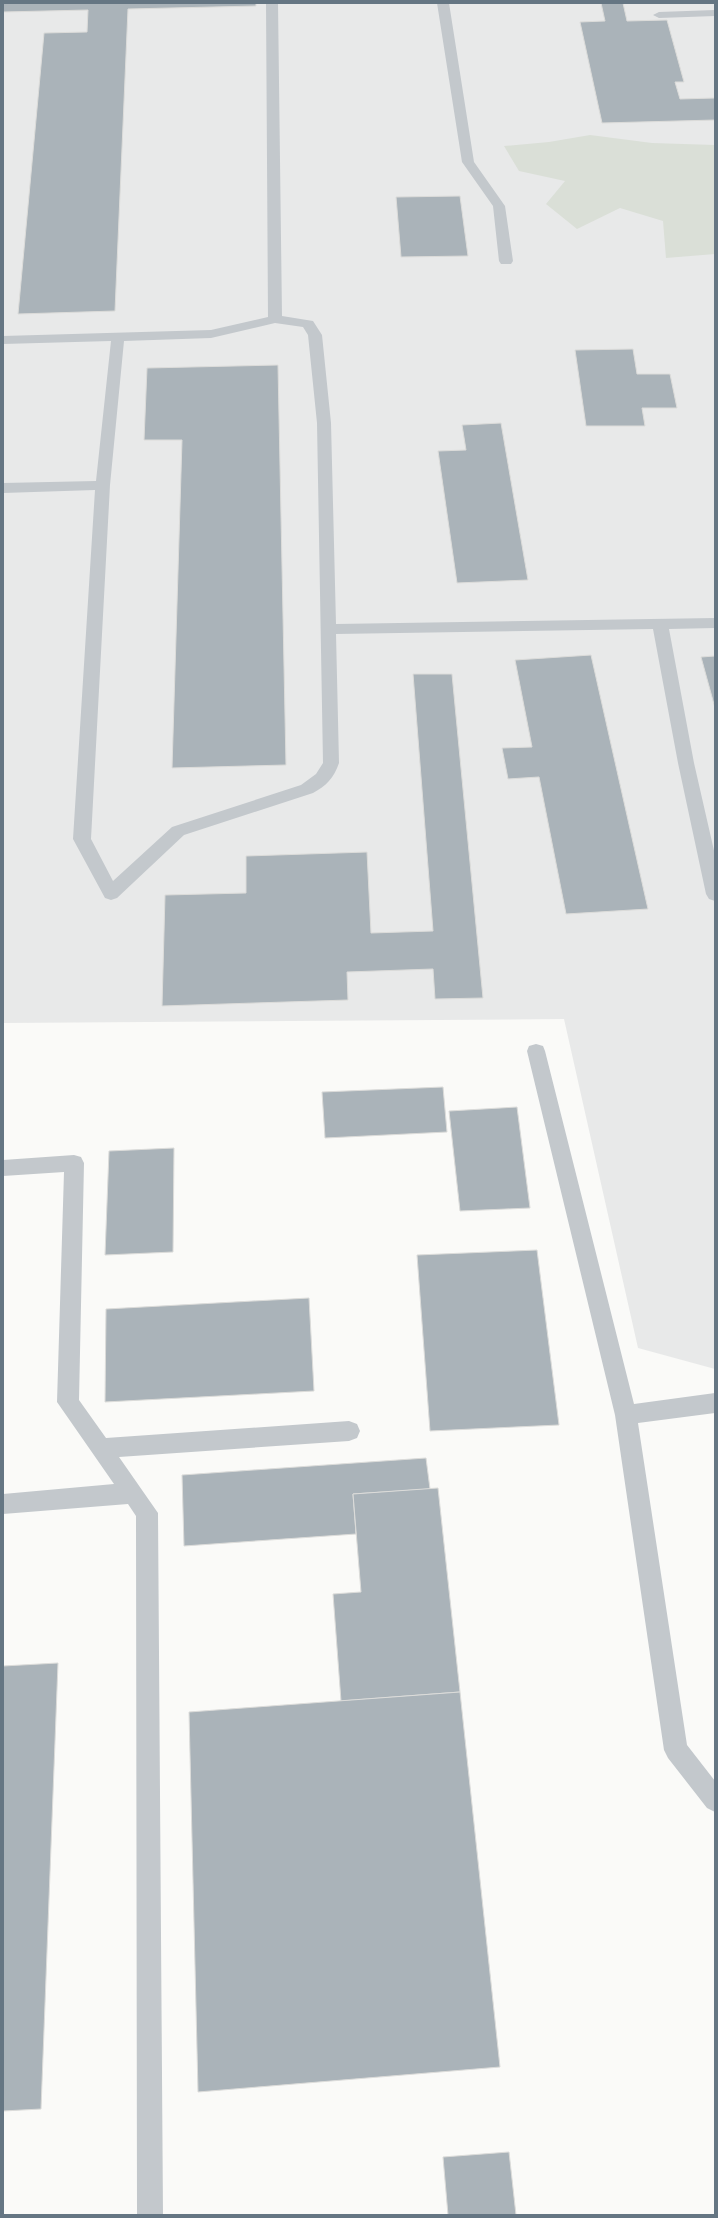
<svg xmlns="http://www.w3.org/2000/svg" width="718" height="2218" font-family="Lato,sans-serif">
  <style>
    .built { fill: #e8e9e9 }
    .green { fill: #dadfd7 }
    .building { fill: #aab3b9; stroke: #dcdcda }
    .lines { fill: none; stroke-linecap: round; stroke-linejoin: round }
    .service { fill: #c3c8cc; fill-rule: evenodd }
  </style>
  <rect width="100%" height="100%" fill="#fafaf8"/>
  <path class="built" d="M3 3H715V1369L638 1348 564 1019 3 1023Z"/>
  <path class="green" d="M590 135 652 143 715 145V254L666 258 663 221 620 208 577 229 546 204 565 181 519 171 504 146 549 142Z"/>
  <g class="building">
    <path d="M3 3H256V6L128 9 115 311 18 314 44 33 87 32 88 10 3 12Z"/>
    <path d="M601 3H623L627 21 667 20 684 82H675L680 99 715 98V120L602 123 580 22 605 21Z"/>
    <path d="M460 196 468 256 401 257 396 197Z"/>
    <path d="M633 349 637 374H670L677 408H642L645 426H586L575 350Z"/>
    <path d="M278 365 286 765 172 768 182 440H144L147 368Z"/>
    <path d="M501 423 528 580 457 583 438 451 466 450 462 425Z"/>
    <path d="M591 655 648 909 566 914 539 777 508 779 502 748 532 747 515 660Z"/>
    <path d="M715 656V708L701 657Z"/>
    <path d="M413 674H452L483 998 435 999 433 969 347 972 348 1000 162 1006 165 895 246 893V856L367 852 371 933 433 931Z"/>
    <path d="M443 1087 447 1132 325 1138 322 1092Z"/>
    <path d="M517 1107 530 1208 460 1211 449 1111Z"/>
    <path d="M174 1148 173 1252 105 1255 109 1151Z"/>
    <path d="M537 1250 559 1425 430 1431 417 1255Z"/>
    <path d="M309 1298 314 1391 105 1402 106 1309Z"/>
    <path d="M426 1458 430 1489 353 1494 356 1534 184 1546 182 1475Z"/>
    <path d="M438 1488 460 1692 341 1701 333 1594 361 1592 353 1494Z"/>
    <path d="M58 1663 41 2109 3 2111V1666Z"/>
    <path d="M460 1692 500 2067 198 2092 189 1712Z"/>
    <path d="M509 2152 516 2215H448L443 2157Z"/>
  </g>
  <g class="lines">
    <g class="service">
      <path d="M266 3H278L282 316 313 321 322 335 331 423 336 624 715 618V628L669 629 694 763 715 855V901L709 899 706 894 678 763 653 629 336 634 339 763C334 778 326 786 313 793L184 835 117 898 111 900 105 898 73 839 95 490 3 493V483L96 481 111 341 3 344V336L211 330 268 317ZM275 323 303 327 308 335 317 423 323 763 316 774 301 785 172 827 113 881 91 839 110 485 124 341 211 338Z"/>
      <path d="M437 3H449L474 162 505 206 513 261 511 264H501L499 261 493 206 462 162Z"/>
      <path d="M715 10V16L659 18 653 15 659 12Z"/>
      <path d="M536 1044 543 1046 545 1051 634 1404 715 1393V1413L638 1423 687 1745 715 1781V1812L707 1808 668 1758 664 1750 615 1415 527 1051 529 1046Z"/>
      <path d="M74 1155 81 1157 84 1163 79 1400 106 1438 349 1421 357 1424 360 1431 357 1438 349 1441 119 1457 158 1513 163 2215H137L136 1516 128 1504 3 1514V1494L114 1484 57 1402 64 1172 3 1176V1160Z"/>
    </g>
  </g>
  <rect width="718" height="2218" fill="none" stroke="#657683" stroke-width="8"/>
</svg>
